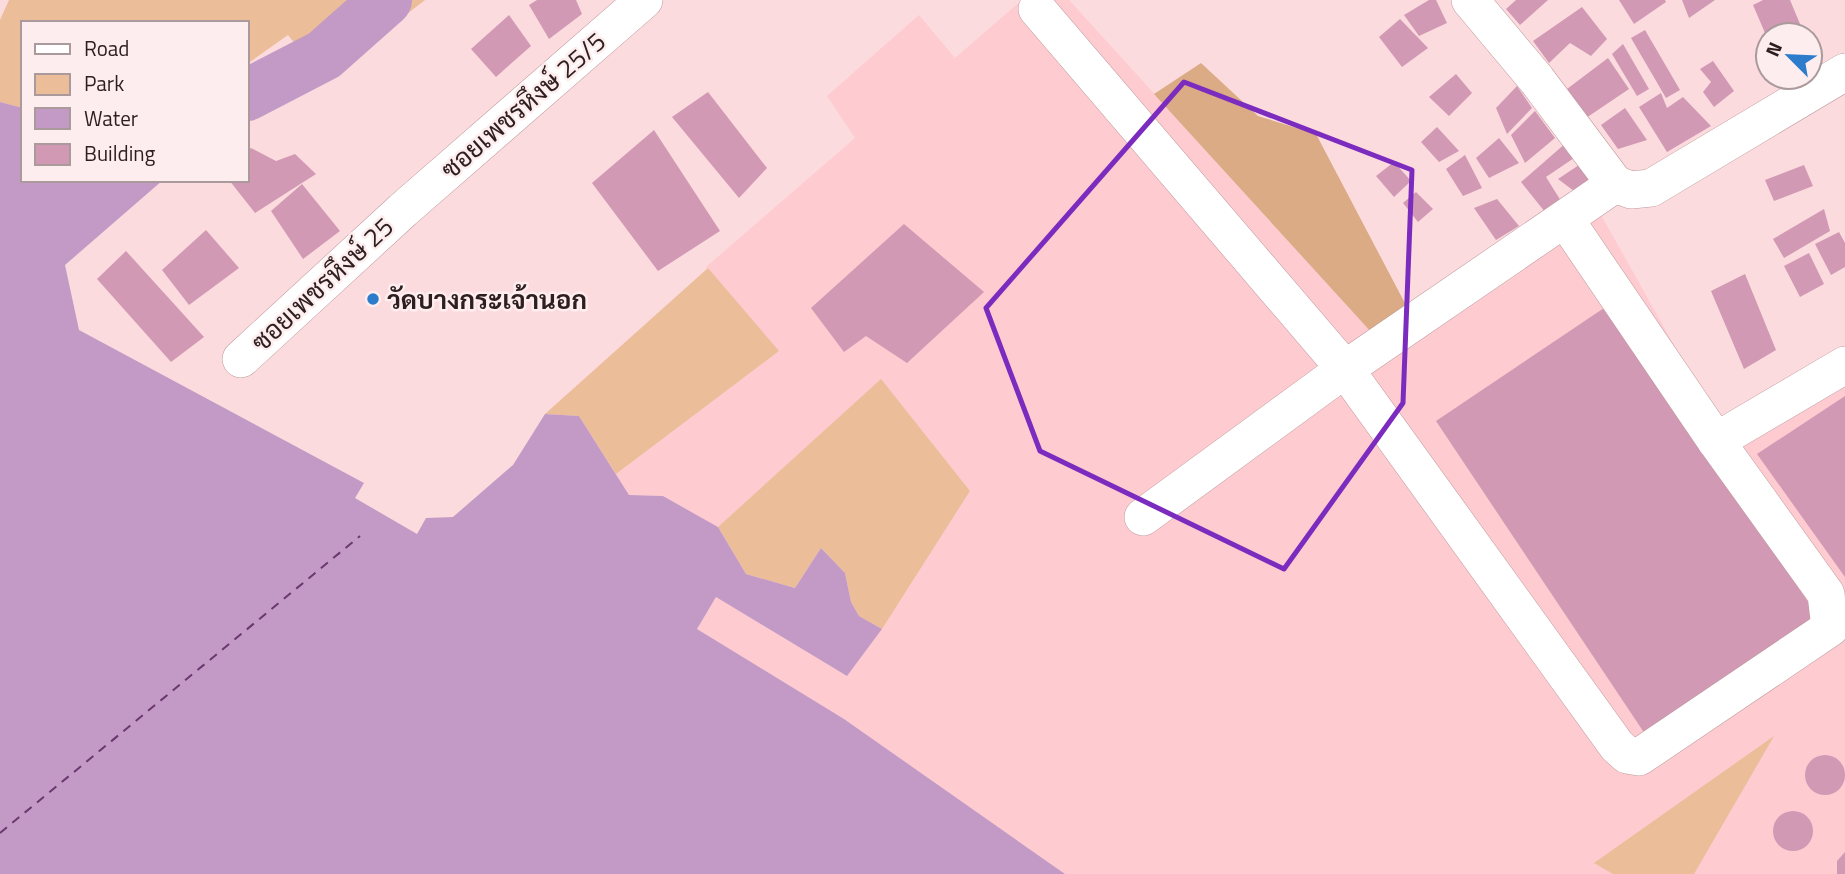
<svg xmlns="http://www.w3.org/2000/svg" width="1845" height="874" font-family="'Titillium Web',Sarabun,sans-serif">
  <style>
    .built { fill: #fdcbd0 }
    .green { fill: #ebbd98 }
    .forest { fill: #daab84 }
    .water { fill: #c29ac5 }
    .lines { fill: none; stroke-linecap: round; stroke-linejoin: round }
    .river { stroke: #c29ac5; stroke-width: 52 }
    .ferry { stroke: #6a376e; stroke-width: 2; stroke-dasharray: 9 7; stroke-linecap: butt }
    .building { fill: #d199b4 }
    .minor-casing { stroke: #bf999c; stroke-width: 38 }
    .minor { stroke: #fff; stroke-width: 37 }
    .marked { fill: none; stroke: #7b2cbf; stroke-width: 5; stroke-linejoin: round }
    .poi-dot { fill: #2d7ccb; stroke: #feedee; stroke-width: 2.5 }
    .labels { text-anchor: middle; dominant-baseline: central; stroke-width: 5; stroke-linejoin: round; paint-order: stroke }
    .street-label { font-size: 26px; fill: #2d1e1f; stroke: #feedee }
    .poi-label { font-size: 26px; font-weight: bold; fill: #2d1e1f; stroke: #feedee; text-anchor: start }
  </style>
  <rect width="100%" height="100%" fill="#fcdbde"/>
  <path class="built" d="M1022 0H1069L1372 333 1587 190 1688 370 1724 420 1845 353V874H1065L844 719 697 629 716 597 847 676 882 629 970 491 881 380 718 527 663 496 629 495 616 474 778 351 706 267 855 138 827 96 919 15 955 58Z"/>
  <g class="green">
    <path d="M9 0H425L323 79 288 35 247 64V23H23V108L0 102V20Z"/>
    <path d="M708 268 779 351 616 474 579 416 545 414Z"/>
    <path d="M881 379 970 491 882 629 859 616 851 602 845 573 821 548 795 588 746 574 718 527Z"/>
    <path d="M1774 736 1694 874H1613L1594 863Z"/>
  </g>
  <path class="forest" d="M1201 63 1258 116 1316 134 1408 309 1372 333 1154 94Z"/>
  <path class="water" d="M0 102 23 108V180H163L65 265 79 330 364 483 355 498 417 534 426 518 453 517 513 465 545 414 579 416 629 495 663 496 718 527 746 574 795 588 821 548 845 573 851 602 859 616 882 629 847 676 716 597 697 629 844 719 1065 874H0Z"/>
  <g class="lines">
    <path class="river" d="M247 95 324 55 386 0"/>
    <path class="ferry" d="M0 833 360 536"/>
  </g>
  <g class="building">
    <path d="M537 0H576L582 14 549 39 529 5Z"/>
    <path d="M1429 0H1436L1447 23 1419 36 1404 15Z"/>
    <path d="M1516 0H1548L1520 25 1506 9Z"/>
    <path d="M1619 0H1665L1666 2 1634 24Z"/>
    <path d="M1682 0H1715L1689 18Z"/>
    <path d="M1763 0H1790L1803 31 1794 35H1768V40L1753 5Z"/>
    <path d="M1582 7 1607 39 1591 56 1570 43 1549 63 1533 41Z"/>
    <path d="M509 15 531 46 496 77 471 49Z"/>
    <path d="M1400 19 1428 48 1402 67 1379 37Z"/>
    <path d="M1645 30 1680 90 1666 98 1631 38Z"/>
    <path d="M1623 44 1649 89 1637 96 1612 54Z"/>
    <path d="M1608 58 1629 89 1586 118 1567 89Z"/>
    <path d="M1713 61 1734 91 1714 107 1703 92 1711 82 1700 69Z"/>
    <path d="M1456 74 1472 93 1449 116 1429 97Z"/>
    <path d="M1517 86 1532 108 1507 134 1496 108Z"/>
    <path d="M708 92 767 168 739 198 672 117Z"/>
    <path d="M1661 93 1667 108 1683 97 1711 126 1667 152 1639 107Z"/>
    <path d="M1625 108 1647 140 1618 149 1601 125Z"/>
    <path d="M1535 111 1555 138 1525 163 1511 135Z"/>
    <path d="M1437 127 1459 151 1439 162 1421 142Z"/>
    <path d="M654 130 720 231 658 271 592 183Z"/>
    <path d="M1499 138 1519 163 1489 178 1476 158Z"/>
    <path d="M1567 142 1577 156 1546 177 1561 201 1545 212 1521 182Z"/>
    <path d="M251 148 276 161 295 154 316 174 255 213 229 180H247V151Z"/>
    <path d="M1465 155 1482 188 1463 196 1446 169Z"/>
    <path d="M1394 162 1411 181 1394 197 1376 176Z"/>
    <path d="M1582 163 1592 179 1574 191 1558 179Z"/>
    <path d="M1804 165 1813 186 1774 201 1765 180Z"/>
    <path d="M302 184 340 231 303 259 271 211Z"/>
    <path d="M1416 192 1433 209 1418 222 1403 203Z"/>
    <path d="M1497 199 1519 226 1496 240 1474 208Z"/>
    <path d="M1824 209 1830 231 1784 258 1773 239Z"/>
    <path d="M904 224 984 292 907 363 866 336 844 352 811 308Z"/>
    <path d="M206 230 239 268 189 305 162 270Z"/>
    <path d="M1839 232 1845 243V267L1831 275 1815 244Z"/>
    <path d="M126 251 204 337 171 362 97 279Z"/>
    <path d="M1809 253 1824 284 1800 297 1784 266Z"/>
    <path d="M1745 274 1776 350 1744 369 1711 291Z"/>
    <path d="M1607 306 1819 618 1645 734 1436 421Z"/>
    <path d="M1845 396V577L1757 454Z"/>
    <circle cx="1825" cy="775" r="20"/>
    <circle cx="1793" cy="831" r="20"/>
    <path d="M1845 852V874H1837V861Z"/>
  </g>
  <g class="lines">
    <defs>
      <g id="minor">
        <path d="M1470 0 1537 80 1615 184"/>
        <path d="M1037 9 1345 369 1617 746 1627 755 1639 757 1830 628 1826 594 1716 441 1565 219"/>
        <path d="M1615 184 1631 190 1651 188 1845 72"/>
        <path d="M241 359 403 210 644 0"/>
        <path d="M1716 441 1845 365"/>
        <path d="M1143 517 1345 369 1615 184"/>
      </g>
    </defs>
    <use href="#minor" class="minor-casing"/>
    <use href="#minor" class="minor"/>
  </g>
  <path class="marked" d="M1184 82 1412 170 1403 403 1284 569 1040 451 986 308Z"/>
  <circle class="poi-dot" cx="373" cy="299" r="7"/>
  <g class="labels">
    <g class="street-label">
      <text transform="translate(523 105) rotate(-41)">ซอยเพชรหึงษ์ 25/5</text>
      <text transform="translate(322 284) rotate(-43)">ซอยเพชรหึงษ์ 25</text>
    </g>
    <g class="poi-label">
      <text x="387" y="299">วัดบางกระเจ้านอก</text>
    </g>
  </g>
  <rect x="21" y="21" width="228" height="161" fill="#feedee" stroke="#aa9a9b" stroke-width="2"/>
  <rect x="35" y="44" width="35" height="10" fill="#ffffff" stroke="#aa9a9b" stroke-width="2"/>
  <text x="84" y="56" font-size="21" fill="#2d1e1f">Road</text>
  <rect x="35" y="74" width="35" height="21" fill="#ebbd98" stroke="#aa9a9b" stroke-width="2"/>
  <text x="84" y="91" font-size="21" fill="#2d1e1f">Park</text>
  <rect x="35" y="108" width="35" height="21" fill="#c29ac5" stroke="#aa9a9b" stroke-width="2"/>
  <text x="84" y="126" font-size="21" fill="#2d1e1f">Water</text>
  <rect x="35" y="144" width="35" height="21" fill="#d199b4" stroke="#aa9a9b" stroke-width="2"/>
  <text x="84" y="161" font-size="21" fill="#2d1e1f">Building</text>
  <g transform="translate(1789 56) rotate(294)"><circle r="33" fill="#feedee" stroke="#aa9a9b" stroke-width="2"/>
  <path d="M0-5L12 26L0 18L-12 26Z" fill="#2d7ccb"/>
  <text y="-10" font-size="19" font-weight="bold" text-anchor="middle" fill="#2d1e1f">N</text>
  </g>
</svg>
